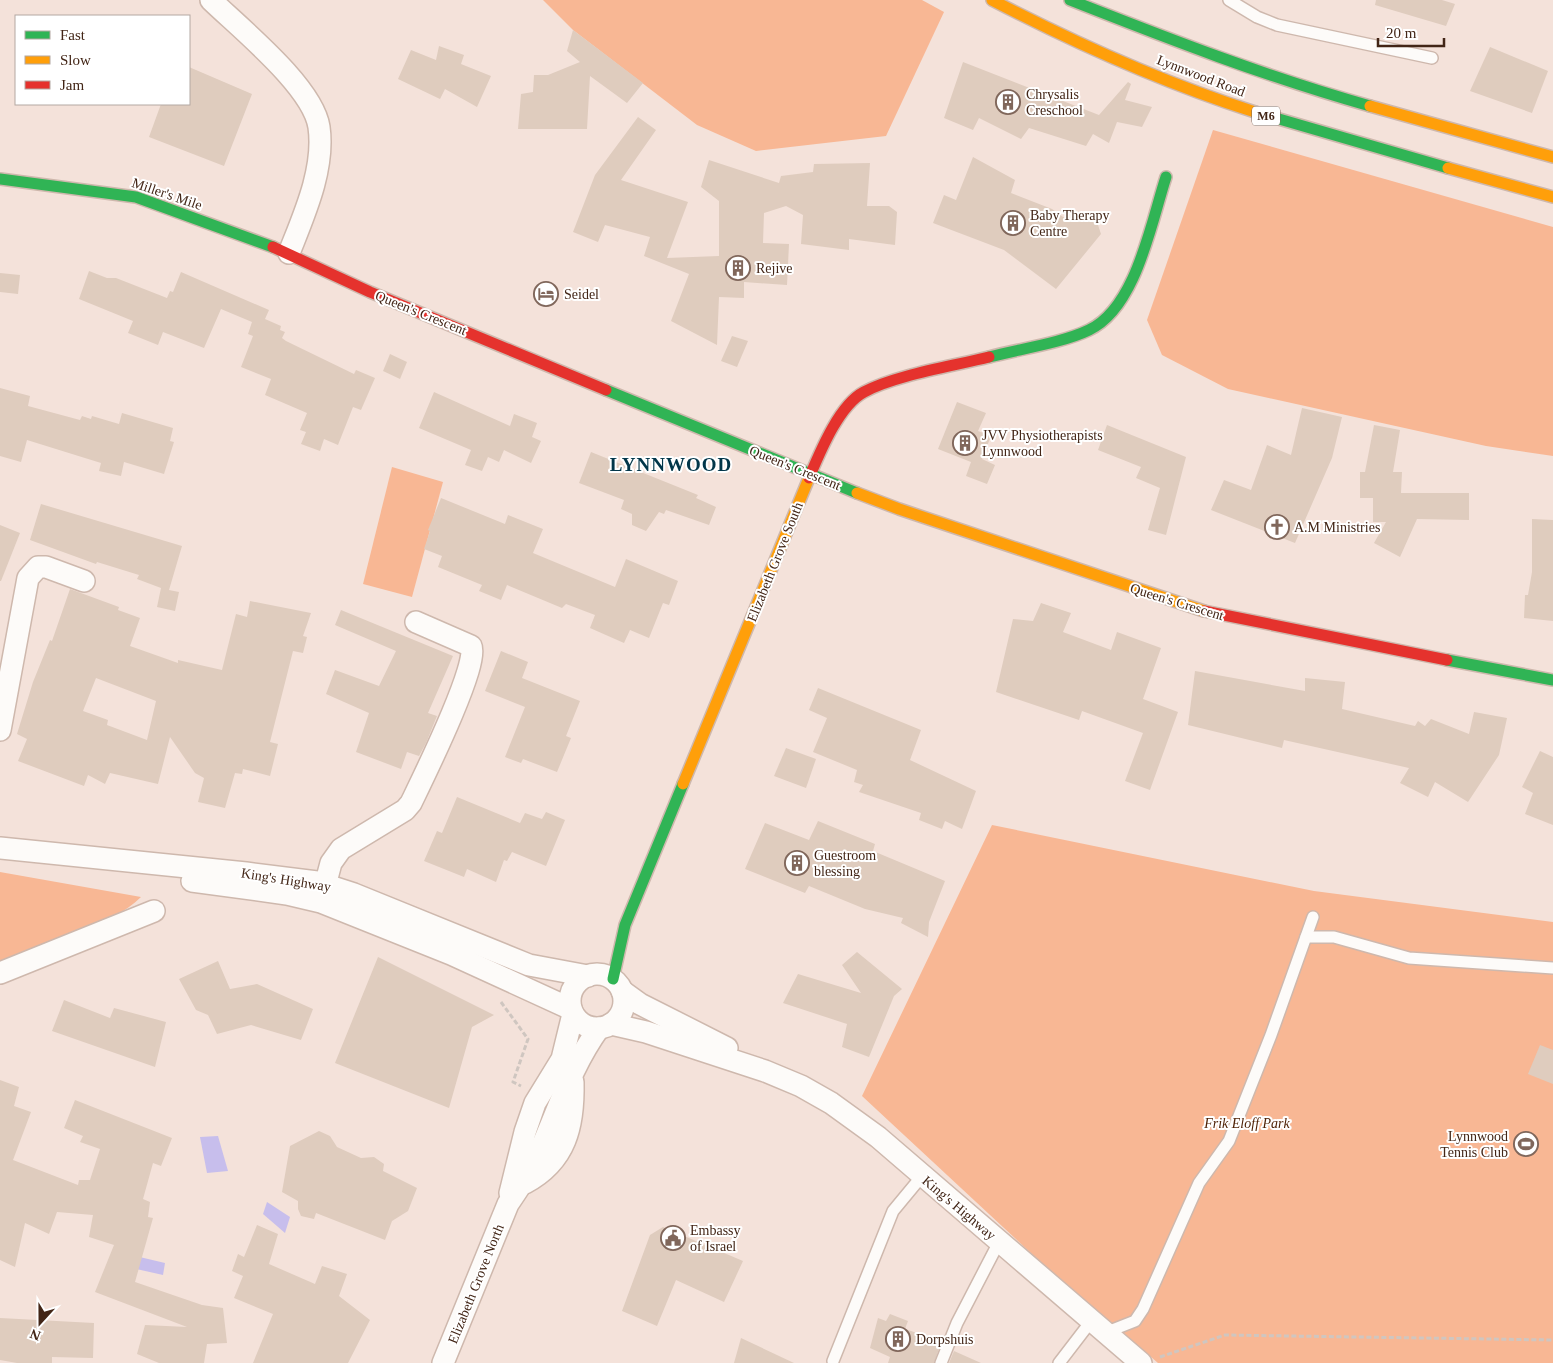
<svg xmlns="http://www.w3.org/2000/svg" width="1553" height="1363" font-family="Georgia,serif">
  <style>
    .green { fill: #f8b794 }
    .water { fill: #c7beec }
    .building { fill: #dfccbe; fill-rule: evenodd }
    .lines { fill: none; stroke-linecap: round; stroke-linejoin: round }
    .lane-casing { stroke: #ceb8ad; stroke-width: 14 }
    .street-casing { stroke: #ceb8ad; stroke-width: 24 }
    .fast-casing { stroke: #ceb8ad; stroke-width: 14 }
    .slow-casing { stroke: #ceb8ad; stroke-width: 14 }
    .jam-casing { stroke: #ceb8ad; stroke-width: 14 }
    .path { stroke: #cfc6c0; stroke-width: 3; stroke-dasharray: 5 2.5; stroke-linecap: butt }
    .lane { stroke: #fdfbf9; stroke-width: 11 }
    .street { stroke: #fdfbf9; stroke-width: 21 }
    .fast { stroke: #30b455; stroke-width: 11 }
    .slow { stroke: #ff9f0a; stroke-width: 11 }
    .jam { stroke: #e5322d; stroke-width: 11 }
    .labels { text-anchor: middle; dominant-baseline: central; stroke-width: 4; stroke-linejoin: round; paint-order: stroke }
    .shield { fill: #fff; stroke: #7b665c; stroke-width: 1 }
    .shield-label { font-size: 12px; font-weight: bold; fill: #422516 }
    .street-label { font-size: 14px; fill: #422516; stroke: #fff }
    .poi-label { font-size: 14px; fill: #422516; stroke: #fff; text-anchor: start }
    .park-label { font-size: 14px; font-style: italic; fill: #502307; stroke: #fff }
    .district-label { font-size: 19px; font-weight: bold; letter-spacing: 1px; fill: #023649; stroke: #fff }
  </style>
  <rect width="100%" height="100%" fill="#f4e2da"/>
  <g class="green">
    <path d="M543 0H922L944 12 886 136 756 151 697 125 573 30Z"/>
    <path d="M1213 130 1553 227V456L1486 446 1228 389 1162 355 1147 320Z"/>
    <path d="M392 467 443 482 412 597 363 584Z"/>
    <path d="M992 825 1314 891 1553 922V1363H1158L1033 1255 862 1096Z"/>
    <path d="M0 872 141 897C111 926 41 950 0 966Z"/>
  </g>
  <g class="water">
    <path d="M218 1136 228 1171 207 1173 200 1137Z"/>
    <path d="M267 1202 290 1217 285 1233 263 1214Z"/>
    <path d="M127 1254 165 1263 163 1275 123 1266Z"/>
  </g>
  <g class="building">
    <path d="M1376 0H1442L1455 4 1446 26 1375 5Z"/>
    <path d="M573 30 643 83 627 103 590 76 587 129H518L521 94 533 92 534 75H548L580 62 567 51Z"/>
    <path d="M439 46 464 55 461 64 491 76 477 107 445 89 440 99 398 79 411 50 436 60Z"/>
    <path d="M1490 47 1548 71 1532 113 1470 91Z"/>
    <path d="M963 62 1099 115 1128 82 1131 84 1125 100 1152 107 1142 127 1117 122 1109 143 1093 134 1086 146 1029 128 1021 139 979 118 973 130 944 118Z"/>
    <path d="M189 67 252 94 224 166 149 137 161 104H189Z"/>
    <path d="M638 117 656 130 621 180 688 202 667 258 719 256V201L701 187 709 160 779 183 781 176 813 172 814 164 870 163 867 206H889L897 212 895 245 849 239V250L801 244 803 215 786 206 764 213 763 243 789 244 787 285 744 282V298L719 297 717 345 671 321 689 274 644 256 650 237 605 225 598 242 573 232 595 175Z"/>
    <path d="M973 157 1015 180 1011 193 1052 209 1070 222 1079 213 1098 225 1101 234 1056 289 1004 250 933 223 944 195 956 200Z"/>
    <path d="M89 271 107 278H116L167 298 170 291 173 292 181 272 269 310 265 319 281 326 280 330 285 332 282 338 286 341 354 374 356 370 375 378 361 410 353 407 338 445 324 439 320 451 301 444 306 432 300 430 307 413 265 395 271 379 241 367 253 336 248 334 252 322 221 309 204 348 163 332 158 345 128 333 133 321 79 299Z"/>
    <path d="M0 273 20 275 18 294 0 292Z"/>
    <path d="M732 336 748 341 737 367 721 361Z"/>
    <path d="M390 354 407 362 400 379 383 371Z"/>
    <path d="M0 388 30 396 28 406 80 420 82 416 91 419 92 416 119 424 122 413 173 428 170 441 174 442 164 474 124 462 121 476 99 471 101 463 27 440 21 462 0 456Z"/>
    <path d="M434 392 510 426 514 414 537 423 532 437 541 441 531 463 504 450 499 462 488 457 482 471 465 465 471 450 419 428Z"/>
    <path d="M957 402 986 413 978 431 991 436 982 459 995 465 987 484 966 476 971 462 938 449Z"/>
    <path d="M1302 408 1342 417 1332 458 1295 543 1211 510 1224 480 1251 490 1267 445 1291 455Z"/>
    <path d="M1107 425 1186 457 1166 535 1148 530 1160 488 1136 478 1141 467 1098 450Z"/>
    <path d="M1374 425 1400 430 1393 472H1402L1401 493H1469V520L1417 519 1400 557 1374 543 1386 522H1373V498H1360V472H1365Z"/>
    <path d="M591 452 698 495 696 498 716 507 709 525 666 510 664 514 659 512 646 531 632 525V514L621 509 624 500 579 483Z"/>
    <path d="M441 498 505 524 508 515 543 529 533 553 615 587 626 559 678 581 669 605 663 603 649 638 630 630 624 643 590 628 595 615 566 604 562 608 507 585 501 600 479 591 482 585 438 567 442 556 424 549 430 531 428 530Z"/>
    <path d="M41 504 182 546 169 590 179 592 175 611 157 607 161 588 137 579 139 575 97 562 96 564 30 540Z"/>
    <path d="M1532 519 1553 520V621L1524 618 1525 595H1528L1532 572Z"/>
    <path d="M0 525 20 533 1 581H0Z"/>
    <path d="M70 589 119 607 118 610 140 618 130 646 178 663V660L222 670 236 614 247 617 250 601 311 613 303 636 307 637 303 653 293 651 270 742 278 744 270 776 243 769 242 774 235 773 225 808 198 802 204 778 195 773 170 737 158 784 110 773 105 784 88 775 84 786 18 761 27 739 17 734 33 682 50 640 52 641ZM96 678 156 701 147 740 107 725 108 720 83 711Z"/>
    <path d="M1041 603 1071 613 1063 632 1111 650 1117 632 1161 648 1143 699 1178 712 1150 790 1125 781 1143 733 1082 711 1079 720 996 692 1013 619 1033 621Z"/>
    <path d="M341 610 453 656 428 713 437 716 426 743 419 756 407 752 401 769 356 752 369 713 326 694 335 670 379 686 396 651 335 625Z"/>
    <path d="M501 651 528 662 522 678 580 701 566 736 571 738 557 772 523 759 521 763 505 757 525 707 485 691Z"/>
    <path d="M1195 671 1305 691V678L1345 682 1342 709 1415 726 1418 721 1425 726 1431 719 1469 734 1474 712 1507 718 1499 755 1468 802 1435 782 1428 797 1400 783 1409 768 1284 740 1282 748 1188 725Z"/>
    <path d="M818 688 921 730 910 760 976 791 962 829 945 821 942 829 919 820 921 813 859 792 863 785 854 782 857 770 813 752 827 718 809 710Z"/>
    <path d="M786 748 816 759 806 788 774 776Z"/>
    <path d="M1540 751 1553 757V825L1525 814 1533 793 1522 787Z"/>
    <path d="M457 797 520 823 525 813 542 819 546 812 565 820 546 866 512 852 507 861 504 860 496 882 467 869 464 877 424 861 437 831 442 833Z"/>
    <path d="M818 821 875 844 873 851 945 881 929 922 928 937 901 923 903 918 865 909 809 886 805 893 745 869 765 823 809 840Z"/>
    <path d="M857 952 902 989 894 996 869 1057 842 1047 847 1024 783 1003 798 974 861 993 842 965Z"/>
    <path d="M378 957 494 1015 472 1027 449 1108 335 1063Z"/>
    <path d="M218 961 230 989 257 984 313 1009 301 1040 251 1025 217 1034 208 1015 196 1010 179 979Z"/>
    <path d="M64 1000 110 1018 114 1008 166 1022 155 1067 52 1031Z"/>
    <path d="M1540 1045 1553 1050V1084L1528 1074Z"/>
    <path d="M0 1080 19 1087 14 1106 31 1112 13 1160 78 1185 79 1180H90L100 1149 80 1142 83 1136 64 1128 75 1100 172 1138 161 1166 153 1163 143 1199 150 1202 148 1217 153 1218 135 1282 202 1305 223 1308 227 1343 207 1344 204 1363H159L137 1354 145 1325 187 1327 95 1292 114 1245 89 1237 93 1215 57 1212 49 1234 25 1223 15 1267 0 1260Z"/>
    <path d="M319 1131 330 1136 337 1147 361 1158 374 1157 384 1164 383 1171 417 1188 408 1211 392 1221 385 1240 316 1213 314 1219 301 1216 298 1209V1201L282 1192 290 1146Z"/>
    <path d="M257 1225 278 1234 269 1264 315 1284 322 1266 347 1274 339 1296 370 1320 348 1363H253L273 1314 234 1298 243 1276 232 1271 238 1254 244 1257Z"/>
    <path d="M663 1227 743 1261 724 1302 676 1280 657 1326 622 1311 650 1235Z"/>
    <path d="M890 1314 908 1321 905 1329 923 1335 922 1343 940 1346 934 1363H888L890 1357 870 1348 878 1318 886 1321Z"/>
    <path d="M0 1318 94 1323 93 1358 52 1357V1363H17L0 1360Z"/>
    <path d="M741 1338 794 1363H734Z"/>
    <path d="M954 1351 981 1363H949Z"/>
  </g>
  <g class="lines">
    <defs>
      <g id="lane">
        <path d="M1229 0 1257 17 1277 25 1432 58"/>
        <path d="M1306 937H1334L1409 958 1553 968"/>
        <path d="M1107 1332 1135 1321 1143 1309 1199 1183 1229 1141 1271 1035 1313 917"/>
        <path d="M833 1361 893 1211 922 1176"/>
        <path d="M941 1363 957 1323 999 1242"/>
        <path d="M1059 1363 1092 1320"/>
      </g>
      <g id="street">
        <path d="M211 0C241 29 313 87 319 127 325 169 304 215 289 253"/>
        <path d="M0 730 28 578 38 567H46L84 581"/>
        <path d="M0 848 246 873 317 882 354 894 529 965 588 976"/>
        <path d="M192 881 287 894 321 902 451 954 571 1009"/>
        <path d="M322 897 331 863 341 849 405 810 411 803C422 780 480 663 471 646L416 622"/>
        <path d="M0 973 154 911"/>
        <circle cx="597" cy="1001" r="27"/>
        <path d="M622 991 640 1004 727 1048"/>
        <path d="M611 1024 646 1032 765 1071 801 1086 831 1103 878 1137 1141 1363"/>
        <path d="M525 1183C566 1161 574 1126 573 1082"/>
        <path d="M510 1193 525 1132 535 1103 562 1059 573 1014"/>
        <path d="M443 1363 508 1204C519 1188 529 1173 538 1155 559 1110 569 1070 599 1028"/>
      </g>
      <g id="fast">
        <path d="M1070 0C1169 39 1267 77 1370 106"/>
        <path d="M1255 112 1448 168"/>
        <path d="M0 179 136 197 273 247"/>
        <path d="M989 357C1019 349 1062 343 1089 330 1136 308 1151 223 1166 177"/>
        <path d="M606 390 857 493"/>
        <path d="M1447 660 1553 680"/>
        <path d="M613 979 625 925 683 784"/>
      </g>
      <g id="slow">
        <path d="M992 0C1077 44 1164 83 1255 112"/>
        <path d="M1370 106 1553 157"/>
        <path d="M1448 168 1553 197"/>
        <path d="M857 493 899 509 1204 611"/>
        <path d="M683 784 809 478"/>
      </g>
      <g id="jam">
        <path d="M273 247 370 292 606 390"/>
        <path d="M809 478C820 452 839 405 864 392 895 375 954 366 989 357"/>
        <path d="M1204 611 1447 660"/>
      </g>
    </defs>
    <use href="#lane" class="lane-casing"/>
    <use href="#street" class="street-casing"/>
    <use href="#fast" class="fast-casing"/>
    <use href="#slow" class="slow-casing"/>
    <use href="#jam" class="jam-casing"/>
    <g class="path">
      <path d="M501 1002 528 1039 513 1082 521 1086"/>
      <path d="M1160 1357 1225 1335 1553 1340"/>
    </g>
    <use href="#lane" class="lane"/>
    <use href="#street" class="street"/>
    <use href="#fast" class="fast"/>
    <use href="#slow" class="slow"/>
    <use href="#jam" class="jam"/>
  </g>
  <defs>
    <symbol id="building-ring" viewBox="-11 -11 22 22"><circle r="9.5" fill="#fff" stroke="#80675b" stroke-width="1.5"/><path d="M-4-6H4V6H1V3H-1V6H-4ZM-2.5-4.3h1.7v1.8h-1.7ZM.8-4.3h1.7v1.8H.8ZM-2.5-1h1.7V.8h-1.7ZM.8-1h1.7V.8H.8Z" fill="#80675b"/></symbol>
    <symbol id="hotel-ring" viewBox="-11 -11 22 22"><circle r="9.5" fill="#fff" stroke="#80675b" stroke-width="1.5"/><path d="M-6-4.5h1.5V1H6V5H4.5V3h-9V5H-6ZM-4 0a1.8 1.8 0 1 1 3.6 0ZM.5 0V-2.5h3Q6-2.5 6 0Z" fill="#80675b"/></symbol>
    <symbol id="church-ring" viewBox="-11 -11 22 22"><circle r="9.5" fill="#fff" stroke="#80675b" stroke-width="1.5"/><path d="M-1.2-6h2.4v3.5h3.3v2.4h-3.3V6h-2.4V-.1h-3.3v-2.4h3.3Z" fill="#80675b"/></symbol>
    <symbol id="stadium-ring" viewBox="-11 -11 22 22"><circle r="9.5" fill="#fff" stroke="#80675b" stroke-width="1.5"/><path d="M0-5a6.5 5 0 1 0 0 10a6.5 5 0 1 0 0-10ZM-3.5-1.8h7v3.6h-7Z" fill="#80675b"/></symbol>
    <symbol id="civic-ring" viewBox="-11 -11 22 22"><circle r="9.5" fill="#fff" stroke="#80675b" stroke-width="1.5"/><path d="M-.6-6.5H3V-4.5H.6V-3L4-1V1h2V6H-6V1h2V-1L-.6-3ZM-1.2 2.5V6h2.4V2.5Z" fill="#80675b"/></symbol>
  </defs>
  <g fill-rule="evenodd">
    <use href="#building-ring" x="994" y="88" width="28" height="28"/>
    <use href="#building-ring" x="999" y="209" width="28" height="28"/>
    <use href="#building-ring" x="724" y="254" width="28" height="28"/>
    <use href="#hotel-ring" x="532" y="280" width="28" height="28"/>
    <use href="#building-ring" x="951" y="429" width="28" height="28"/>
    <use href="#church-ring" x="1263" y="513" width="28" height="28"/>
    <use href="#building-ring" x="783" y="849" width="28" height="28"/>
    <use href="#stadium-ring" x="1512" y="1130" width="28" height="28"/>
    <use href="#civic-ring" x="659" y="1224" width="28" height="28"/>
    <use href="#building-ring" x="884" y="1325" width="28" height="28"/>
  </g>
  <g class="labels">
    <rect class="shield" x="1252" y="106.5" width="28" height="19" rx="4"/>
    <g class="shield-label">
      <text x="1266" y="116">M6</text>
    </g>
    <g class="street-label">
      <text transform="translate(1201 76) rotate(21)">Lynnwood Road</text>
      <text transform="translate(167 194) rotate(19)">Miller's Mile</text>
      <text transform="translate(421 313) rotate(22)">Queen's Crescent</text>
      <text transform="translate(795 468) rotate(22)">Queen's Crescent</text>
      <text transform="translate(775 562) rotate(-68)">Elizabeth Grove South</text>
      <text transform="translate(1177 602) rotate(17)">Queen's Crescent</text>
      <text transform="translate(286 880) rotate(9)">King's Highway</text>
      <text transform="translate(959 1208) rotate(40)">King's Highway</text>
      <text transform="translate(476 1284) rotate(-68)">Elizabeth Grove North</text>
    </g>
    <g class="poi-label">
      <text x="1026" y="94">Chrysalis<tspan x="1026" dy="16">Creschool</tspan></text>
      <text x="1030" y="215">Baby Therapy<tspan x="1030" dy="16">Centre</tspan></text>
      <text x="756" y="268">Rejive</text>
      <text x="564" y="294">Seidel</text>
      <text x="982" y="435">JVV Physiotherapists<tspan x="982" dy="16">Lynnwood</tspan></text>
      <text x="1294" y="527">A.M Ministries</text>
      <text x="814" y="855">Guestroom<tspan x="814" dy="16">blessing</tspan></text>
      <text x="1508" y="1136" text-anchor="end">Lynnwood<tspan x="1508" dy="16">Tennis Club</tspan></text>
      <text x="690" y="1230">Embassy<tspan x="690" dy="16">of Israel</tspan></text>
      <text x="916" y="1339">Dorpshuis</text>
    </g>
    <g class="park-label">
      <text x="1247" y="1123">Frik Eloff Park</text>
    </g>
    <g class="district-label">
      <text x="671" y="464">LYNNWOOD</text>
    </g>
  </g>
  <rect x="15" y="15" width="175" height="90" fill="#ffffff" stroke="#b3a8a2"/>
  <rect x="25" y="31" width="25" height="8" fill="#30b455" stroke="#b3a8a2"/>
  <text x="60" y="40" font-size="15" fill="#422516">Fast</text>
  <rect x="25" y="56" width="25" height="8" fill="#ff9f0a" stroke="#b3a8a2"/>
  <text x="60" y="65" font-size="15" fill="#422516">Slow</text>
  <rect x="25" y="81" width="25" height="8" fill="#e5322d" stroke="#b3a8a2"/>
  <text x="60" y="90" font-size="15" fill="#422516">Jam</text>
  <g transform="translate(40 1323) rotate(201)" stroke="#ffffff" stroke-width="4" paint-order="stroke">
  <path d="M0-4L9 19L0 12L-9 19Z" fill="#422516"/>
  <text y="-8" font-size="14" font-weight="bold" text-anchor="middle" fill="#422516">N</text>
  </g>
  <path d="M1378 38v8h66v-8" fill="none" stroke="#422516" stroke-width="2.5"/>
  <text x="1386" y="38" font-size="15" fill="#422516" stroke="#ffffff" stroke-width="4" paint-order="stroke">20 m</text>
</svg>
